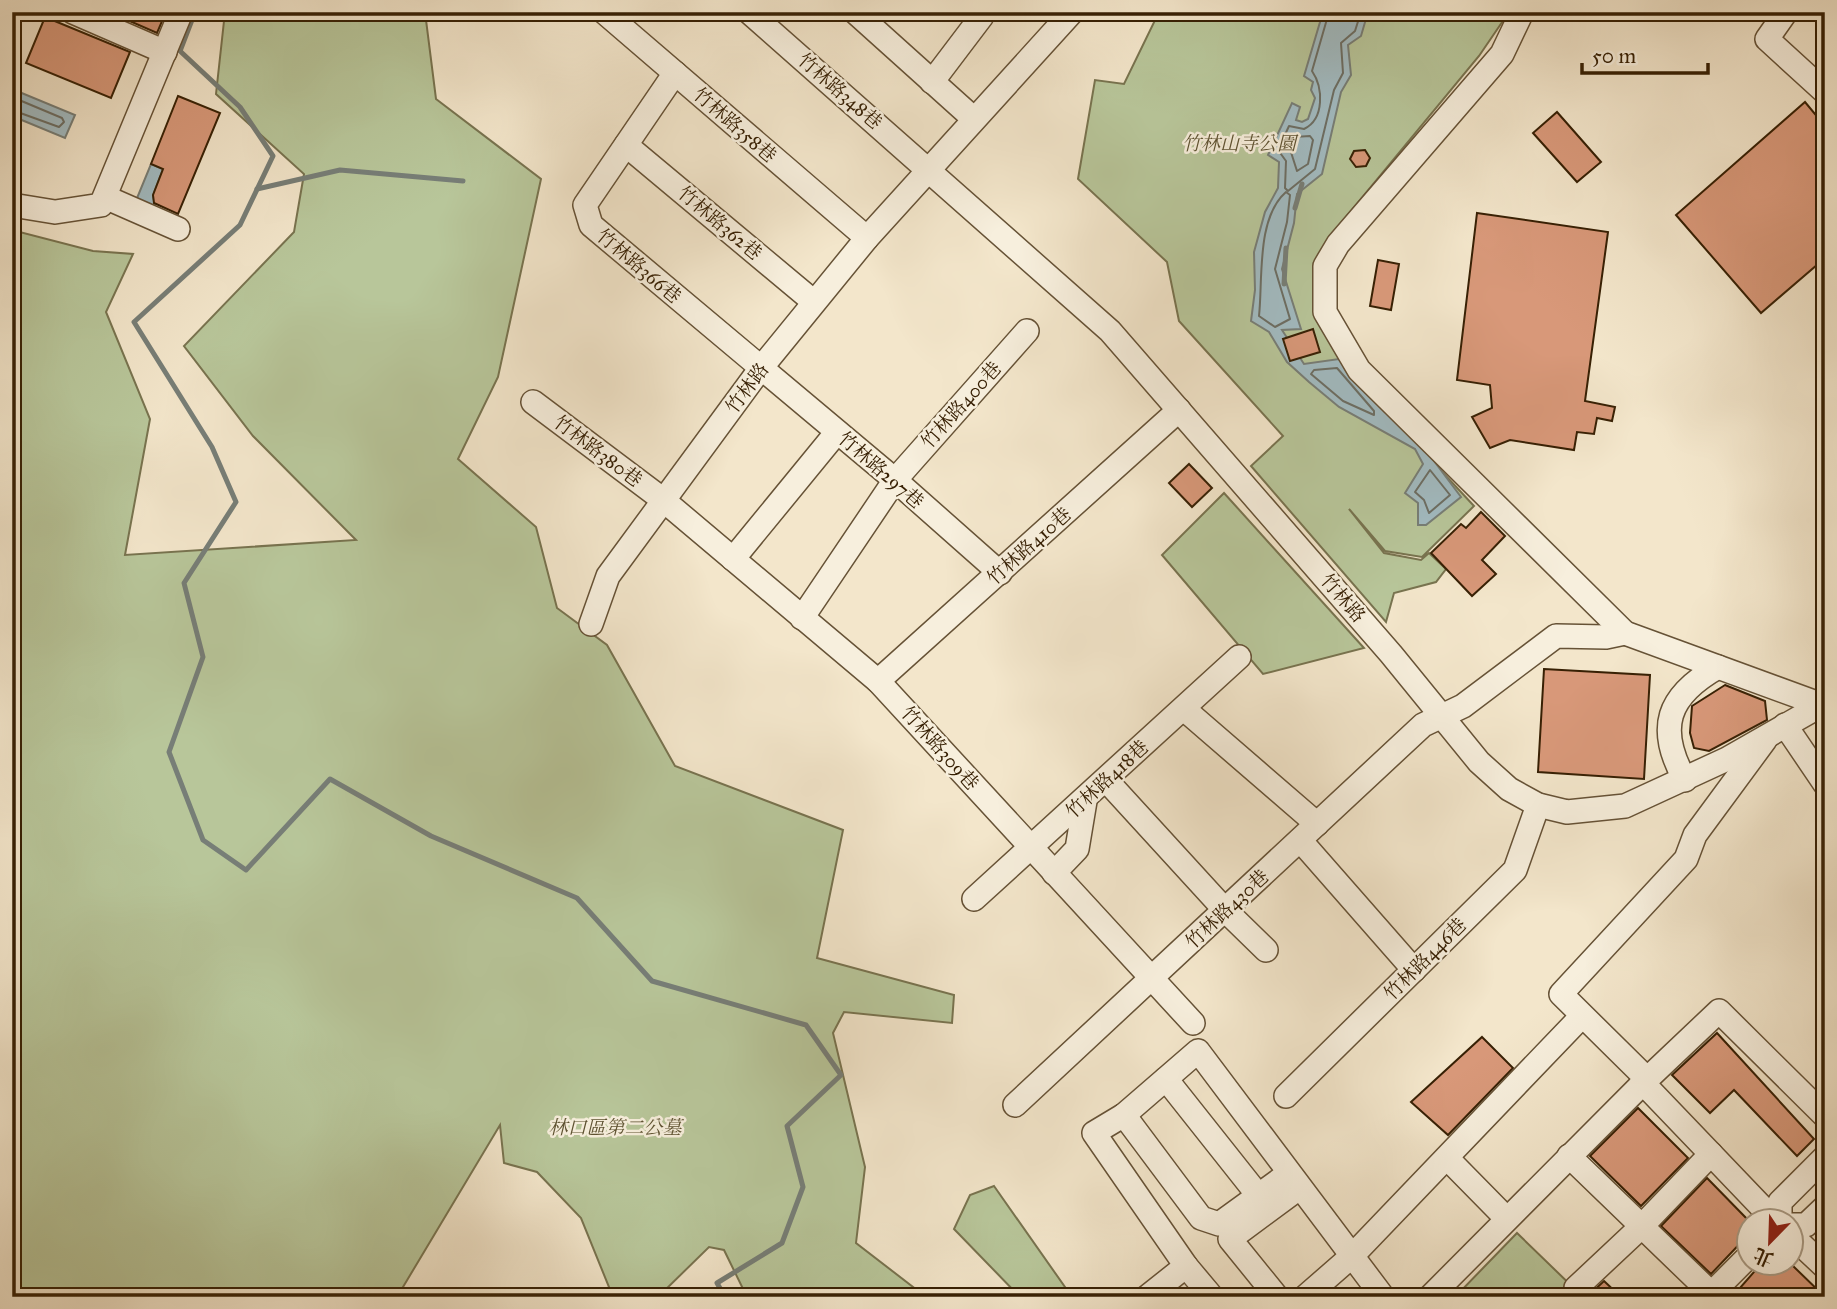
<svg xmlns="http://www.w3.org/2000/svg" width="1837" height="1309" font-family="'IM FELL Great Primer','Noto Serif TC',serif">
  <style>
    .green { fill: #b8c69a; stroke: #78734f; stroke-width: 2 }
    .water { fill: #a2bcc3; stroke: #777e77; stroke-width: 2 }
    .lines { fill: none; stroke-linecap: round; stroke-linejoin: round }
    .shore { stroke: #6c6e64; stroke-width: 2 }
    .stream { stroke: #777e77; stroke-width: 5 }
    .building { fill: #d89879; stroke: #372004; stroke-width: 2 }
    .minor-casing { stroke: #665236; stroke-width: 26 }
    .minor { stroke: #f7efdd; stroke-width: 23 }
    .labels { text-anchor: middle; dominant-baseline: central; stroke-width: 5; stroke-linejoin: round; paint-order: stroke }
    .street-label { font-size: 19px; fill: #372004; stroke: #f7efdd }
    .park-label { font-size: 19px; font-style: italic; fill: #5e5231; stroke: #f7efdd }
  </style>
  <rect width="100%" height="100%" fill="#f3e6cb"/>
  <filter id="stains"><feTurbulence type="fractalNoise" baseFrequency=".00286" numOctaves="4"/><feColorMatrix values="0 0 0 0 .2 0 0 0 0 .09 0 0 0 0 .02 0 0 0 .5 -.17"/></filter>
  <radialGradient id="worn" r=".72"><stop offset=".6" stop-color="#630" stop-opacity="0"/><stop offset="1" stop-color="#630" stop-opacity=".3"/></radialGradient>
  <g class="green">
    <path d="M225 12H425L436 99 541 179 498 377 458 459 536 527 557 608 607 645 675 766 843 830 817 958 954 995 952 1023 844 1012 833 1033 865 1167 856 1243 926 1297H747L724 1250 709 1247 658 1297H613L581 1218 537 1172 504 1163 500 1125 397 1297H18L17 1269 12 1264V230L93 251 133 254 106 312 150 419 125 555 356 540 253 436 184 346 294 232 304 174 216 94Z"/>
    <path d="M1159 12H1509L1479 56 1336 229 1315 264 1314 302 1332 341 1366 390 1474 506 1422 557 1385 551 1349 509 1384 553 1421 560 1429 553 1446 569 1436 582 1394 593 1386 622 1251 466 1283 436 1179 321 1167 262 1078 179 1095 80 1124 84Z"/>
    <path d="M1224 493 1364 648 1263 674 1162 555Z"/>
    <path d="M994 1186 1072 1297H1020L954 1229 970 1195Z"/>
    <path d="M1517 1233 1583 1297H1455Z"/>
  </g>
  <g class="water">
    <path d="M1323 12H1368L1361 36 1348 45 1351 75 1341 92 1322 174 1297 194 1294 223 1282 269 1301 329 1282 330 1304 364 1339 359 1431 457 1461 497 1426 525H1418V503L1405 493 1423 464 1415 449 1339 407 1309 382 1287 362 1269 332 1251 321 1255 290 1254 252 1265 212 1278 188 1279 162 1268 155 1292 103 1300 107 1296 120 1302 122 1308 119 1315 98 1311 90 1313 82 1304 76Z"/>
    <path d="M12 89 75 115 65 138 12 116Z"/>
    <path d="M151 164 163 169 153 195 156 212 135 203Z"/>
  </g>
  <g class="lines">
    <g class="shore">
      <path d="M1329 12 1312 71C1323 87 1325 119 1304 129L1289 126 1278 150 1286 161 1285 188 1288 191 1315 169 1334 90 1343 73 1341 43 1355 31 1361 12"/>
      <path d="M12 97 62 118 64 122 59 127 12 110"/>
      <path d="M1310 136 1313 140 1308 164 1297 171 1289 146 1294 137Z"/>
      <path d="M1286 192 1290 195 1287 222 1275 269 1290 319 1275 327 1259 316C1263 280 1256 218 1286 192Z"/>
      <path d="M1337 368 1374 411V415L1343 401 1311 374 1314 370Z"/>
      <path d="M1430 470 1450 495 1429 513 1424 500 1415 492Z"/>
    </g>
    <g class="stream">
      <path d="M195 12 180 51 240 107 273 156 240 225 134 322 212 447 236 502 184 583 203 657 169 752 203 840 246 870 330 779 431 836 577 898 652 981 806 1025 841 1075 787 1126 803 1187 782 1243 717 1283 725 1297"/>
      <path d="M257 189 340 170 463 181"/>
      <path d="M1295 208 1302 184"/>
      <path d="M1284 284 1286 248"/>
    </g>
  </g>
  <g class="building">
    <path d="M109 12H166L157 33Z"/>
    <path d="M45 17 130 52 111 98 26 63Z"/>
    <path d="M178 96 220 113 178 214 154 203 153 195 163 169 151 164Z"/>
    <path d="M1805 102 1825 126V258L1761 313 1676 215Z"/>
    <path d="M1557 112 1601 162 1577 182 1533 133Z"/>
    <path d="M1365 150 1370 158 1366 166 1356 167 1350 159 1354 151Z"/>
    <path d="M1477 213 1608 232 1585 401 1615 407 1612 421 1597 418 1594 434 1577 432 1574 450 1510 440 1490 448 1472 417 1492 408 1490 385 1457 380Z"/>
    <path d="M1378 260 1399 264 1391 310 1370 306Z"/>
    <path d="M1313 329 1320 352 1290 361 1283 339Z"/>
    <path d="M1189 464 1212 488 1192 507 1169 483Z"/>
    <path d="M1481 512 1505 536 1482 560 1496 574 1472 596 1431 553 1461 524 1466 528Z"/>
    <path d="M1544 669 1650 675 1644 779 1538 772Z"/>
    <path d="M1725 685 1765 701 1767 720 1709 751 1694 748 1690 733 1692 706Z"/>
    <path d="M1717 1033 1814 1139 1797 1156 1734 1090 1710 1113 1672 1075Z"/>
    <path d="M1482 1037 1513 1068 1448 1135 1411 1102Z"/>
    <path d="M1638 1108 1688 1158 1641 1206 1590 1156Z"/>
    <path d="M1707 1178 1749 1221V1234L1711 1274 1661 1226Z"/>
    <path d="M1761 1264H1791L1825 1297H1732Z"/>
    <path d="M1604 1281 1621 1297H1587Z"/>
  </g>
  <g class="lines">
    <defs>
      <g id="minor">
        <path d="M73 12 165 52"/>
        <path d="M604 12 867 238"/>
        <path d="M749 12 1110 331 1391 654 1479 762 1509 789 1538 805 1567 812 1625 806 1727 759 1825 703"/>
        <path d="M855 12 974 119"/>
        <path d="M1522 12 1502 54 1338 244 1325 266V312L1359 370 1625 633 1822 705"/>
        <path d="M1786 12 1767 39 1825 92"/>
        <path d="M675 73 585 205 591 225 895 480 1000 573"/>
        <path d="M932 82 982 16 978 12"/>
        <path d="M626 145 814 302"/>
        <path d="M105 197 178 229"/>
        <path d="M12 205 55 212 101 205 181 12"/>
        <path d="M533 402 662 499 878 681 1193 1023"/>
        <path d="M733 559 837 432"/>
        <path d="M802 618 895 480 1027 331"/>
        <path d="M591 624 608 576 761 368 867 238 1072 12"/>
        <path d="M878 681 1179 410"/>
        <path d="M1184 709 1317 824"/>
        <path d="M1785 725 1825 784"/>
        <path d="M1765 740 1695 835 1686 859 1561 994 1641 1073 1643 1083 1719 1011 1825 1116"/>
        <path d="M1685 780C1656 728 1667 696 1718 667"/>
        <path d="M1107 781 1225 910 1266 950"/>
        <path d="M1300 840 1414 970"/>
        <path d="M1054 873 1077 849 1085 801"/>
        <path d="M974 899 1239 657"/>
        <path d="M1166 1079 1258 1195"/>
        <path d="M1286 1096 1515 870 1538 805"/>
        <path d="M1015 1105 1423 725 1463 706 1556 636 1606 637 1625 633"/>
        <path d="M1124 1115 1201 1218 1219 1224 1288 1174"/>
        <path d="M1569 1156 1715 1297"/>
        <path d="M1447 1158 1506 1218"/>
        <path d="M1780 1222V1202L1825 1157"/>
        <path d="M1792 1225H1806L1825 1207"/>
        <path d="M1792 1236 1825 1267"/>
        <path d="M1186 1266 1212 1297"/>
        <path d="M1576 1288 1641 1227 1711 1154 1776 1222"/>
        <path d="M1147 1297 1186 1266 1094 1133 1124 1115 1198 1051 1383 1297"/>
        <path d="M1277 1297 1230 1239 1299 1188"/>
        <path d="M1305 1297 1352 1256 1581 1017"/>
        <path d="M1430 1297 1643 1083 1711 1154"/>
        <path d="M1708 1297 1750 1255"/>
      </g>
    </defs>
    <use href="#minor" class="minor-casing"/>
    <use href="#minor" class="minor"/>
  </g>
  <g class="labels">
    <g class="street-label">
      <text transform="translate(840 91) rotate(41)">竹林路348巷</text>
      <text transform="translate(735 125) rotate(41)">竹林路358巷</text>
      <text transform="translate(720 223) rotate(40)">竹林路362巷</text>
      <text transform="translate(639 266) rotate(40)">竹林路366巷</text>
      <text transform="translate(747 388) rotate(-53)">竹林路</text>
      <text transform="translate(961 405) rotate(-48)">竹林路400巷</text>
      <text transform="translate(598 451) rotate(37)">竹林路380巷</text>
      <text transform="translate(881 470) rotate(41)">竹林路297巷</text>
      <text transform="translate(1029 546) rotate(-42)">竹林路410巷</text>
      <text transform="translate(1343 598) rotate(49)">竹林路</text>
      <text transform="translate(940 748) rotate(48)">竹林路309巷</text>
      <text transform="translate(1107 779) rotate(-43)">竹林路418巷</text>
      <text transform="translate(1227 909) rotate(-43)">竹林路430巷</text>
      <text transform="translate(1425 959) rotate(-45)">竹林路446巷</text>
    </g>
    <g class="park-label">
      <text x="1239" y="143">竹林山寺公園</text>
      <text x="615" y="1127">林口區第二公墓</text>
    </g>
  </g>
  <rect width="1837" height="1309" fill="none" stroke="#f3e6cb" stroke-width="42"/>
  <rect x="14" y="14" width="1809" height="1281" fill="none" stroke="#372004" stroke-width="3.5"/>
  <rect x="21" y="21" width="1795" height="1267" fill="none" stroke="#372004" stroke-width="2"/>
  <g transform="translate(1770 1242) rotate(203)"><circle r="33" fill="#f7efdd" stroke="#aa9c86" stroke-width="2"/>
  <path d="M0-5L12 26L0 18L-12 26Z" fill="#8f2418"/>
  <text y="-10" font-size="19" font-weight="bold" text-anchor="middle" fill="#372004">北</text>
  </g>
  <path d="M1582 63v10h126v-10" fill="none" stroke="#372004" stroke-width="3.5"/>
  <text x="1592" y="63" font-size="21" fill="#372004" stroke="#f7efdd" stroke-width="5" paint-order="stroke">50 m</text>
  <rect width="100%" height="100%" filter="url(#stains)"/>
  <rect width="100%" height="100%" fill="url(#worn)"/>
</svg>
